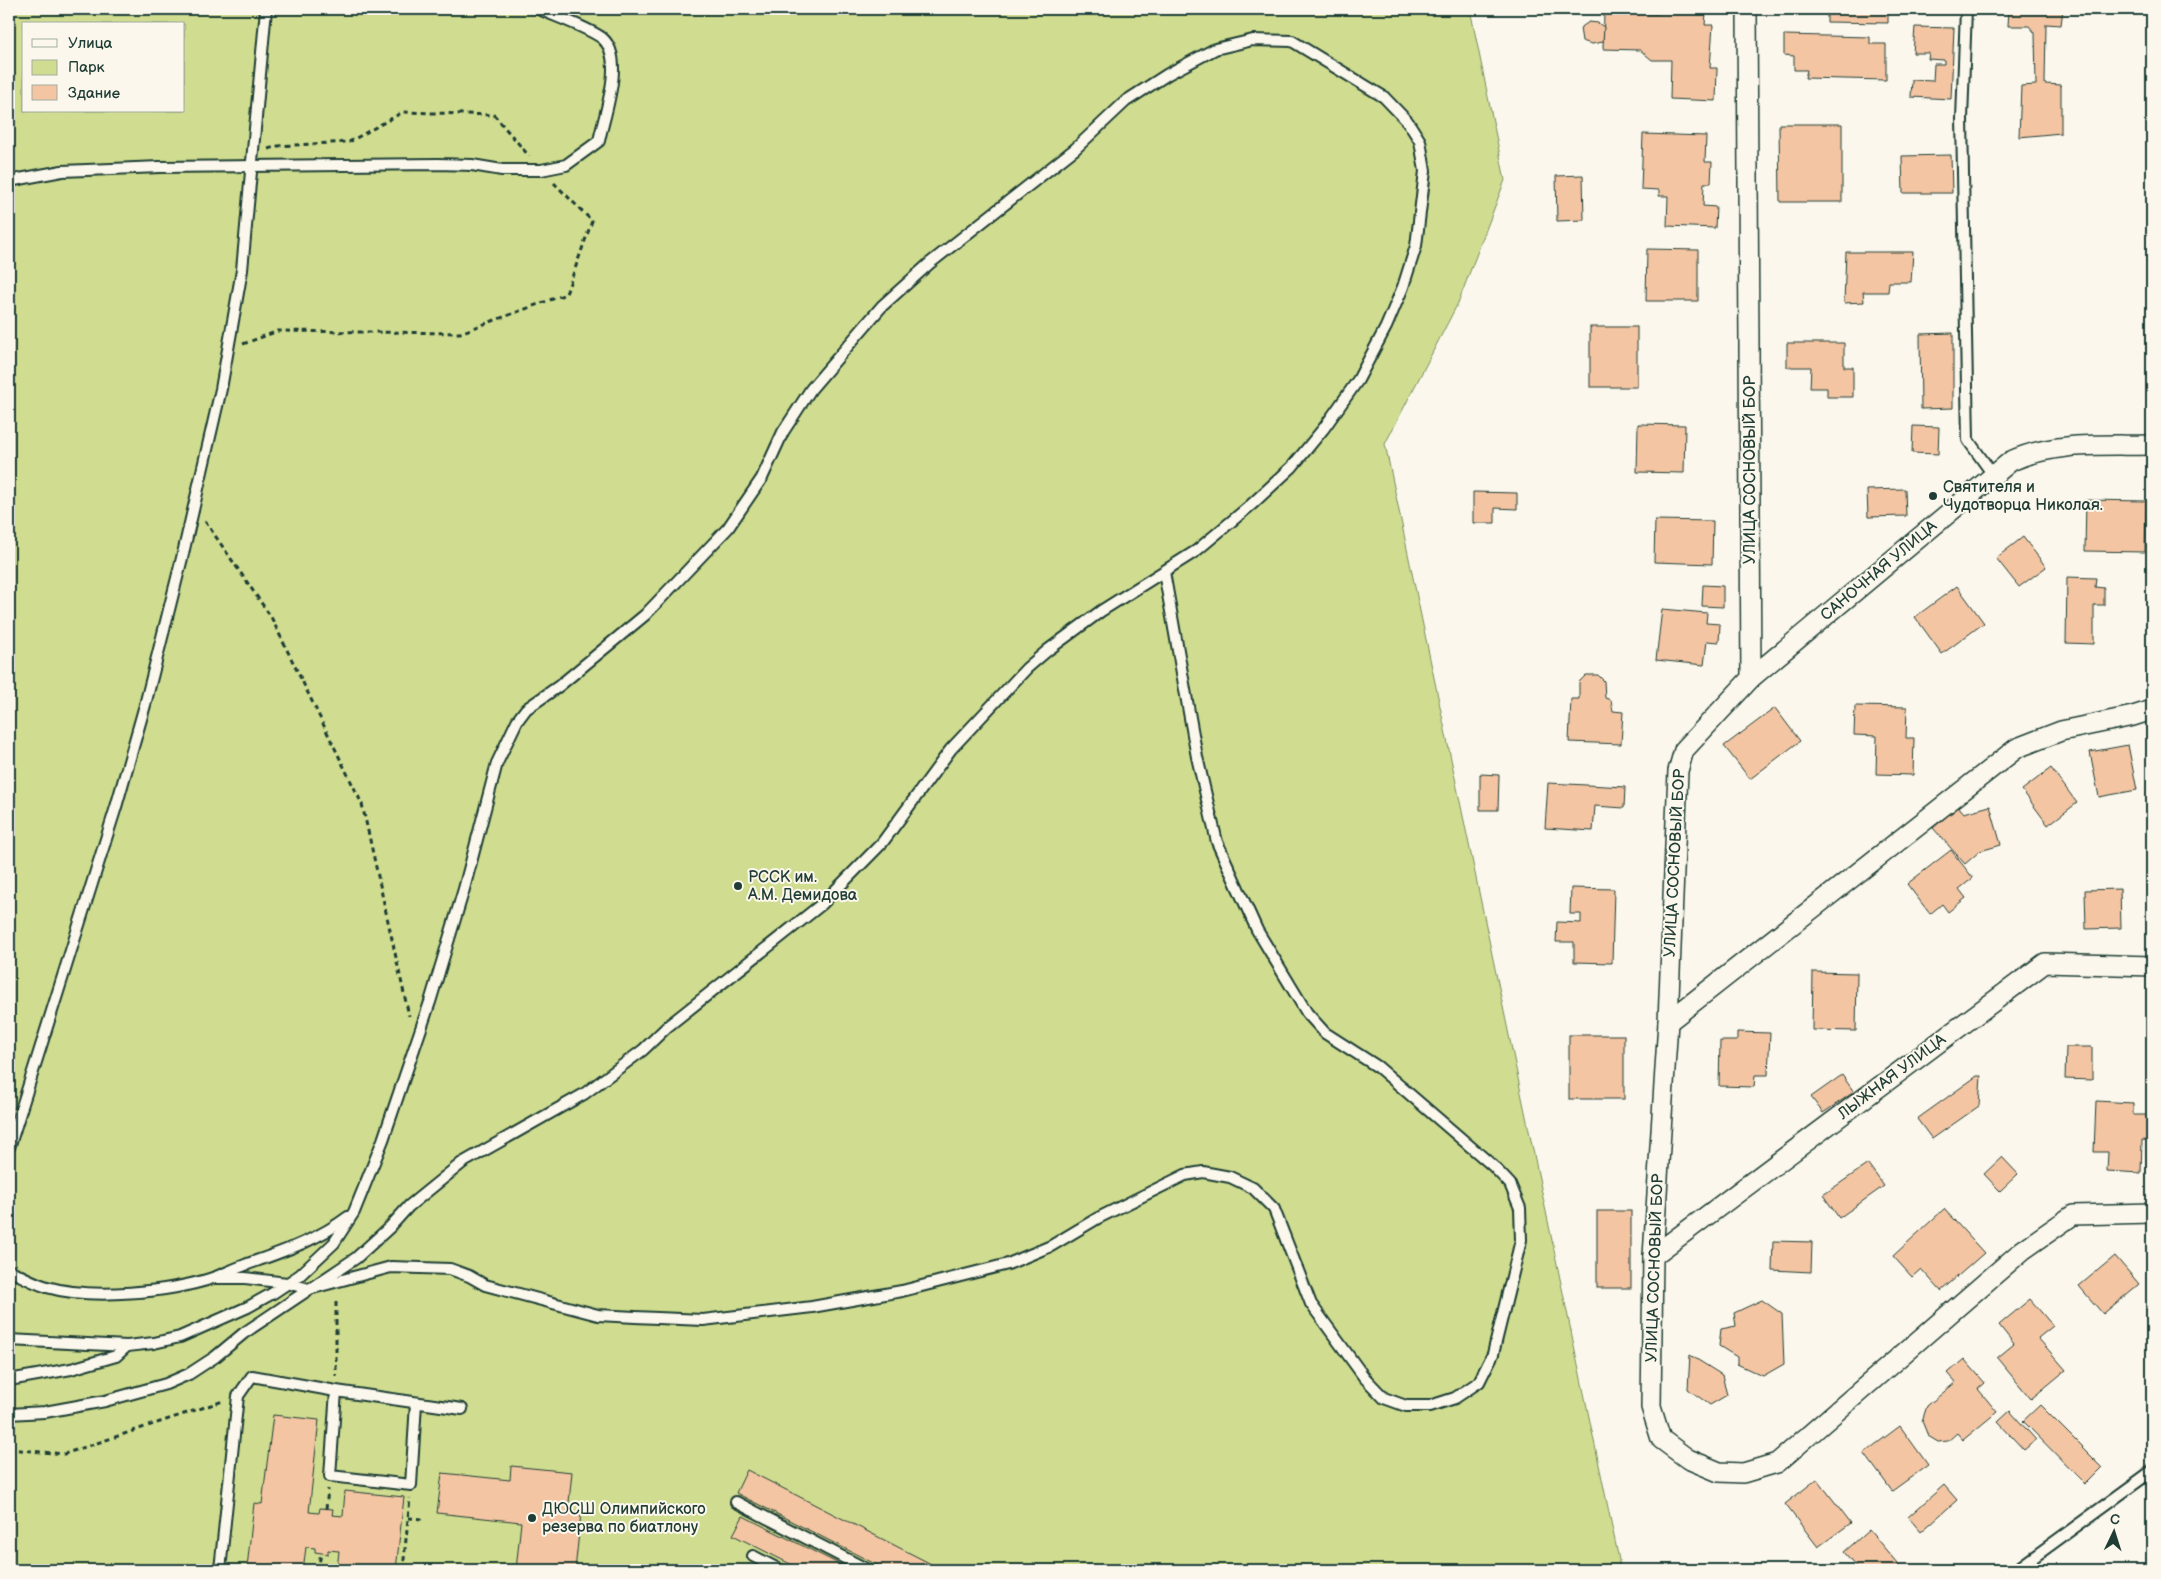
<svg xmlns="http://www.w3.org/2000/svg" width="2161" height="1579" font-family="'Balsamiq Sans',sans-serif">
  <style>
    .green { fill: #d0dd90; stroke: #788d62; fill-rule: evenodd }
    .building { fill: #f4c5a3; stroke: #1f3d34 }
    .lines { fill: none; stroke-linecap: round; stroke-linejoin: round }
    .lane-casing { stroke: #1f3d34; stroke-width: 14 }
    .street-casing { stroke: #1f3d34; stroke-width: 22 }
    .path { stroke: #1f3d34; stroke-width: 3; stroke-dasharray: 5 4; stroke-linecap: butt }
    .lane { stroke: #fbf7ec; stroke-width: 10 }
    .street { stroke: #fbf7ec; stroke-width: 19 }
    .poi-dot { fill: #1f3d34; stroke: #fbf7ec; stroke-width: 2 }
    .labels { text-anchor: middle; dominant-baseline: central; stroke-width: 4; stroke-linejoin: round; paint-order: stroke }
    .street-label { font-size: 16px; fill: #1f3d34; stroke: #fbf7ec }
    .poi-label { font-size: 16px; fill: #1f3d34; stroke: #fbf7ec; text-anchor: start }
  </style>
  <rect width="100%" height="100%" fill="#fbf7ec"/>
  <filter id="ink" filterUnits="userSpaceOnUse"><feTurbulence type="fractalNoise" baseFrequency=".02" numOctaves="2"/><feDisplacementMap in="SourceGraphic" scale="10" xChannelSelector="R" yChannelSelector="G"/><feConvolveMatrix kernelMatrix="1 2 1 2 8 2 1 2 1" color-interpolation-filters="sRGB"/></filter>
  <g filter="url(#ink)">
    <path class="green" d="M9 9H1470L1505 180 1458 303 1385 444 1619 1560 1618 1570H9ZM24 24H184V111H24Z"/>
    <g class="building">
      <path d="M1658 9H1699V12L1706 13 1705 25H1713L1710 68H1717L1716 101 1670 99 1671 60H1652L1640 50 1603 49 1604 12 1658 14Z"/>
      <path d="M1827 9H1888V23L1827 22Z"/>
      <path d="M2009 9H2063L2061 25 2046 24 2045 84 2061 85V133L2019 137 2021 86 2036 85 2035 33 2029 26H2008Z"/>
      <path d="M1589 22 1598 23 1604 27 1603 42 1592 44 1582 41 1580 28Z"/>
      <path d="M1915 27 1954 28 1951 99 1911 97 1912 80 1933 81 1934 64H1944V60L1928 59 1929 53H1913Z"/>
      <path d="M1784 35 1870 37V44H1886V80L1805 78 1807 70H1794V56L1784 55Z"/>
      <path d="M1779 124H1842V202H1780Z"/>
      <path d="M1643 134 1706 136 1705 162H1712L1711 183H1704L1703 206 1716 207 1715 228 1667 226 1668 196H1659V190L1641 189Z"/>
      <path d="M1951 155 1952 193H1903L1902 156Z"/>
      <path d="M1583 175 1584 220 1557 221 1556 176Z"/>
      <path d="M1647 249 1698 250V301H1646Z"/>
      <path d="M1846 252H1913L1911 282H1889L1888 292H1863L1864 302 1844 303Z"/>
      <rect x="1590" y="327" width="47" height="60"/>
      <path d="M1953 333V408L1921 409 1920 334Z"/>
      <path d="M1787 343H1844V367H1853V397H1827V388H1810L1811 367H1787Z"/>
      <path d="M1638 424 1685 425 1684 473 1637 472Z"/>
      <path d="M1913 426 1939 427 1938 454 1912 453Z"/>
      <path d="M1905 489 1906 516 1868 517 1867 490Z"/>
      <path d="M1473 492 1517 493V509L1495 508V523H1473Z"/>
      <path d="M2086 500 2146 501 2145 552 2085 551Z"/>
      <path d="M1655 520 1713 521 1712 564 1654 562Z"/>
      <path d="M2023 537 2046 567 2019 587 1996 558Z"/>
      <path d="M2067 577 2096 578 2095 587 2104 588V605H2094V644L2066 643Z"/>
      <path d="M1703 585 1723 586V607L1702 606Z"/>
      <path d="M1957 586 1984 623 1942 654 1915 617Z"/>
      <path d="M1662 609 1707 613 1706 623 1720 624 1719 642 1707 641 1704 665 1656 660Z"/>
      <path d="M1586 675H1598L1604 681 1605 698 1611 700 1613 711 1623 712 1621 744 1569 742 1571 699H1579V682Z"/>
      <path d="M1855 706 1907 707 1906 738H1914L1913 775 1876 774 1877 736 1854 735Z"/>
      <path d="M1775 708 1800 741 1750 779 1724 746Z"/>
      <path d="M2128 745 2137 790 2099 797 2090 752Z"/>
      <path d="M2051 768 2077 803 2048 825 2022 790Z"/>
      <path d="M1480 774 1499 775 1498 810H1480Z"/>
      <path d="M1548 783 1625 787 1624 808 1595 806 1593 831 1545 828Z"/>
      <path d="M1958 806 1964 813 1990 806 2001 845 1980 851 1965 864 1933 828Z"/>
      <path d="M1951 850 1973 878 1959 889 1966 898 1948 912 1942 904 1930 914 1907 884Z"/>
      <path d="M1571 888 1614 889 1612 963 1574 962V942H1556L1557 922 1581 923V914H1570Z"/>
      <path d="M2120 889 2121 928 2086 929 2085 890Z"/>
      <path d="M1813 972 1857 973 1856 1031 1812 1030Z"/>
      <path d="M1737 1032 1770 1033 1768 1075H1755L1754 1087 1719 1086 1720 1041H1737Z"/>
      <rect x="1569" y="1035" width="55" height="64"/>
      <path d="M2066 1047H2092V1080L2065 1079Z"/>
      <path d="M1842 1075 1854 1092 1823 1113 1811 1097Z"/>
      <path d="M1977 1076H1981L1979 1106 1932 1139 1917 1119Z"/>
      <path d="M2096 1101 2133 1103V1115H2151L2150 1141 2142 1140 2141 1173 2107 1171 2108 1152H2094Z"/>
      <path d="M2002 1157 2018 1174 2000 1191 1984 1174Z"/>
      <path d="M1868 1164 1884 1186 1839 1218 1823 1195Z"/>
      <path d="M1944 1209 1984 1253 1941 1291 1921 1269 1912 1277 1893 1256Z"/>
      <rect x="1597" y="1211" width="34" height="77"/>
      <path d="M1773 1241 1812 1242 1811 1272 1772 1270Z"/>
      <path d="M2115 1256 2139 1284 2103 1314 2079 1286Z"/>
      <path d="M2030 1299 2053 1326 2038 1338 2066 1370 2031 1399 1997 1358 2014 1344 1999 1325Z"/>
      <path d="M1762 1300 1782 1314 1784 1364 1763 1376 1737 1364V1357L1719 1346 1721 1329 1736 1326 1734 1313Z"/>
      <path d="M1690 1355 1722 1375 1727 1395 1710 1405 1688 1389Z"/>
      <path d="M1964 1359 1985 1383 1978 1389 1997 1412 1963 1440 1957 1433 1948 1441 1938 1442 1928 1436 1922 1421 1927 1406 1956 1382 1948 1373Z"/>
      <path d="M2040 1405 2102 1467 2085 1484 2023 1421Z"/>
      <path d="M2010 1411 2036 1440 2024 1450 1998 1422Z"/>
      <path d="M273 1415 319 1420 309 1512 319 1513 320 1508 333 1509 332 1515 343 1516 345 1491 404 1497 396 1570H337L339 1551 328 1550V1554L315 1552V1548L306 1547 303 1570H270L247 1568 254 1503 262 1504Z"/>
      <path d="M1900 1426 1928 1465 1892 1491 1864 1453Z"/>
      <path d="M511 1466 572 1472 568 1512 581 1514 575 1570H516L521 1522 437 1513 442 1473 510 1480Z"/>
      <path d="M747 1470 943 1570H887L736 1493Z"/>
      <path d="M1817 1479 1851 1523 1818 1547 1785 1504Z"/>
      <path d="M1944 1485 1957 1500 1921 1532 1908 1517Z"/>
      <path d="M743 1516 851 1570H802L733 1535Z"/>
      <path d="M1869 1530 1903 1570H1859L1844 1552Z"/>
    </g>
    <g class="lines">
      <defs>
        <g id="lane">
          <path d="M1966 9 1962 119 1968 440 1994 476"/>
          <path d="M9 181 62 171 160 167 438 164 472 165 502 170H541L566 165 599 141C604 115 626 58 602 38 589 28 555 16 539 9"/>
          <path d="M9 1148 116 807 145 705 182 558 221 389 242 270 266 9"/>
          <path d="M9 1270C21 1276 34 1283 47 1287 91 1300 170 1292 213 1278 224 1274 234 1269 245 1265 281 1252 316 1241 348 1217"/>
          <path d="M213 1278H245L287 1283 309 1289 391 1267 450 1269 469 1276 485 1285 598 1315 635 1317 703 1320 812 1307 902 1291 1008 1264 1051 1246 1098 1218 1185 1175 1203 1172 1230 1177 1253 1188 1274 1209 1311 1304 1364 1377 1384 1398 1406 1406H1430L1455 1398 1479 1382 1493 1354 1521 1240 1520 1208 1510 1184 1493 1166 1378 1067 1325 1033 1307 1013 1257 930 1217 842 1197 757 1164 572"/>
          <path d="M9 1340 127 1346 154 1343 180 1337 248 1307 273 1293 300 1275 334 1243 354 1212 383 1140 430 1002 464 889 497 763 517 721 526 709 559 686 645 615 728 528 762 478 783 432 811 389 882 306 930 263 1075 149 1126 101 1168 74 1215 49 1253 40 1292 41 1384 97 1408 122 1420 141 1425 171 1416 246 1403 287 1386 327 1358 380 1324 428 1292 467 1251 505 1196 551 1101 611 1048 650 1027 668 951 749 882 843 822 904 668 1026 643 1050 584 1094 462 1163 409 1206 390 1227 356 1258 244 1333 215 1357 189 1374 166 1384 105 1401 45 1412 9 1414"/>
          <path d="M9 1380 71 1369 116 1356 127 1346"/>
          <path d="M336 1391 330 1476 411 1485 416 1403"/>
          <path d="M736 1502 868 1570"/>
          <path d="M753 1556 780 1570"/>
          <path d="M220 1570 238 1396 252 1376 336 1391 462 1409"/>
          <path d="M2016 1570 2152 1471"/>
        </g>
        <g id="street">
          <path d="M1747 9 1751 678 1684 750 1678 771 1668 1022 1653 1256 1651 1407 1661 1439 1688 1459 1719 1472 1743 1473 1777 1463 2023 1250 2073 1215 2152 1213"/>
          <path d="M1751 678 2011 461C2055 441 2105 446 2152 445"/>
          <path d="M1668 1022 2017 748 2061 731 2133 716 2152 710"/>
          <path d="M1653 1256 2045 963 2152 966"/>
        </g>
      </defs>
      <use href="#lane" class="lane-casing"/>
      <use href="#street" class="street-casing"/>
      <g class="path">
        <path d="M268 149 278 146 349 142 403 112 494 115 529 156"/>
        <path d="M243 344 278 331 460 333 566 294 592 221 554 183"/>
        <path d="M205 521 271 617 362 804 409 1016"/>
        <path d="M336 1302V1376"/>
        <path d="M9 1449 64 1454 223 1401"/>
        <path d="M326 1509 328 1489"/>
        <path d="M408 1518 423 1519"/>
        <path d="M234 1569 244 1570"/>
        <path d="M318 1570 321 1553"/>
        <path d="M403 1570 410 1498"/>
      </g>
      <use href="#lane" class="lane"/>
      <use href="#street" class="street"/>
    </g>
  </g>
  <g class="poi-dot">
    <circle cx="1933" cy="496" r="5"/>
    <circle cx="738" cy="886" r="5"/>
    <circle cx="532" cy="1518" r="5"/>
  </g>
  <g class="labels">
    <g class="street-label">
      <text transform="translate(1750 470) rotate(-90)">УЛИЦА СОСНОВЫЙ БОР</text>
      <text transform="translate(1879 571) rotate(-40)">САНОЧНАЯ УЛИЦА</text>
      <text transform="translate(1675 863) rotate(-87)">УЛИЦА СОСНОВЫЙ БОР</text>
      <text transform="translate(1892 1077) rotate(-37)">ЛЫЖНАЯ УЛИЦА</text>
      <text transform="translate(1655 1268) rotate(-88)">УЛИЦА СОСНОВЫЙ БОР</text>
    </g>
    <g class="poi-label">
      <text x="1943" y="487">Святителя и<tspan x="1943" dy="18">Чудотворца Николая.</tspan></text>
      <text x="748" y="877">РССК им.<tspan x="748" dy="18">А.М. Демидова</tspan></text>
      <text x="542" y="1509">ДЮСШ Олимпийского<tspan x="542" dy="18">резерва по биатлону</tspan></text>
    </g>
  </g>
  <rect width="2161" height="1579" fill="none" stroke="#fbf7ec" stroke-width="30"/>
  <rect x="15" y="15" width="2131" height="1549" fill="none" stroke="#1f3d34" stroke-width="2" filter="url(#ink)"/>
  <rect x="22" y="22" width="162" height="90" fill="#fbf7ec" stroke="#a3ada2"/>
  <rect x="32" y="39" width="25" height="8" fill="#fbf7ec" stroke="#a3ada2"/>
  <text x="68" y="48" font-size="15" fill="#1f3d34">Улица</text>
  <rect x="32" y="60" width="25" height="15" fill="#d0dd90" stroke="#a3ada2"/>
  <text x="68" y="72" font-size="15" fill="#1f3d34">Парк</text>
  <rect x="32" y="85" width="25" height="15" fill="#f4c5a3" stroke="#a3ada2"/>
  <text x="68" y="98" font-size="15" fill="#1f3d34">Здание</text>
  <g transform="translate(2114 1532) rotate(4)" stroke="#fbf7ec" stroke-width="4" paint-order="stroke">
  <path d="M0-4L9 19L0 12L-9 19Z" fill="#1f3d34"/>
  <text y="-8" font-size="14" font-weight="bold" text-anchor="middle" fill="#1f3d34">С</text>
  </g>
</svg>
